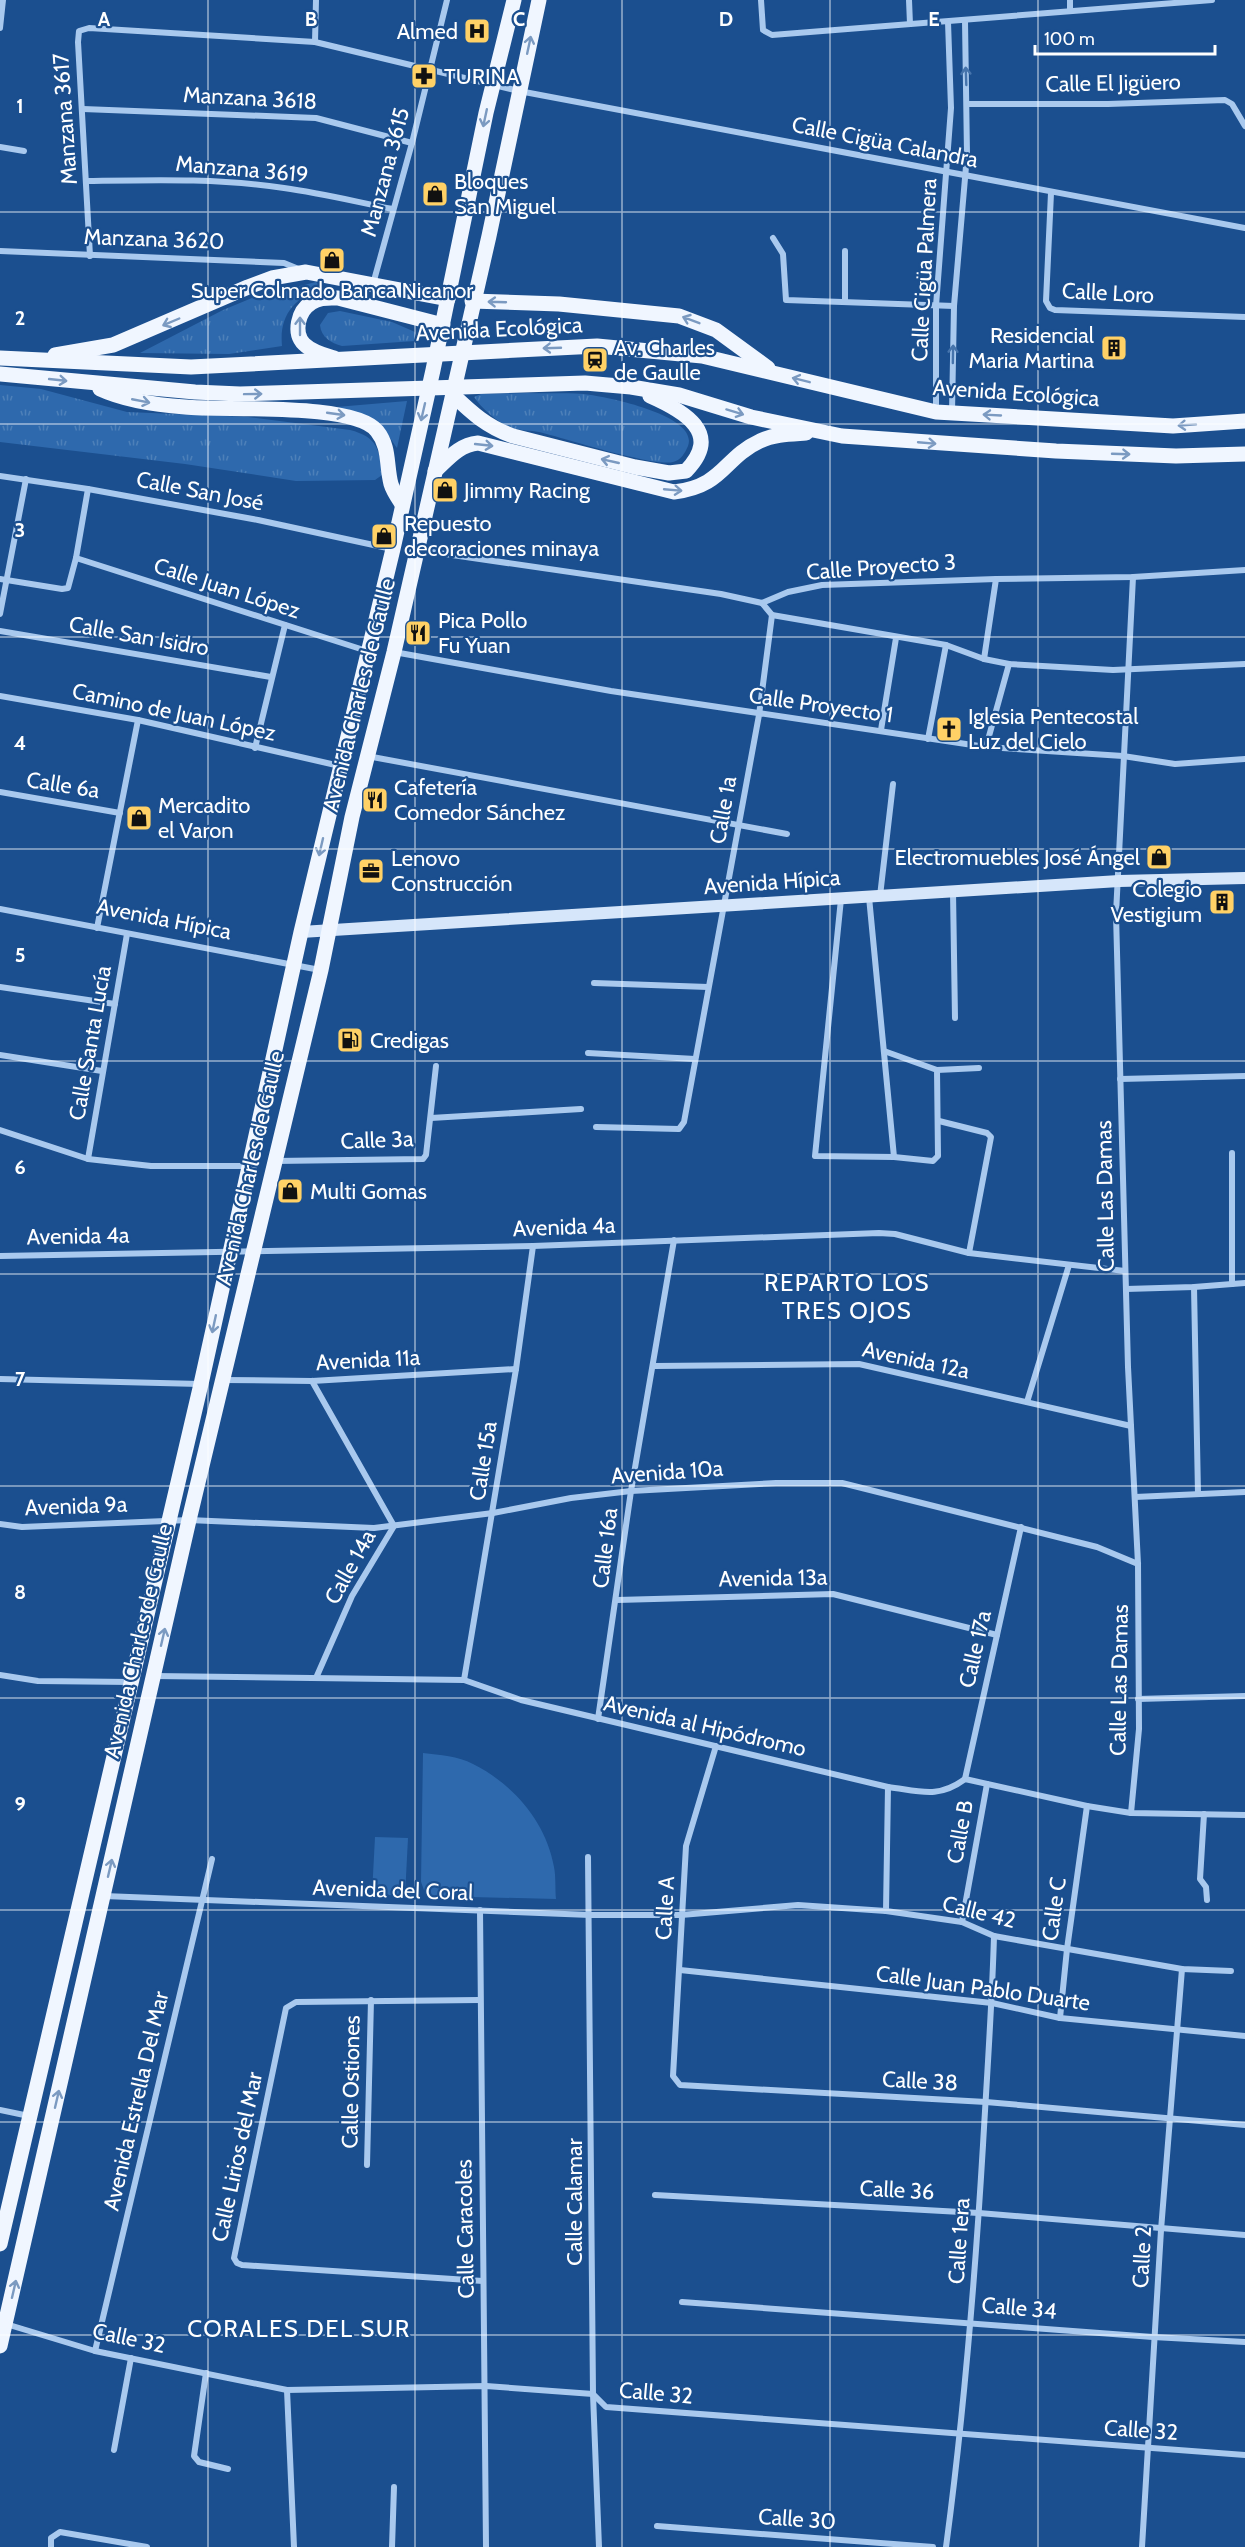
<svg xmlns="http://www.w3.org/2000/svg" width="1245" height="2547" font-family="Cabin,sans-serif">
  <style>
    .grass { fill: url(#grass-tufts) }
    .garden { fill: #2e69ad }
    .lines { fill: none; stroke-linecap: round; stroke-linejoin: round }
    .street { stroke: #a9c9ee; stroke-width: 6 }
    .secondary { stroke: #d6e6fa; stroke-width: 12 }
    .primary { stroke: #f0f6ff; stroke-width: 15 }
    .oneway { stroke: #7b9ac1 }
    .oneway2 { stroke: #4674ac }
    .grid { fill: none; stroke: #fff; stroke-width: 1.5; stroke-opacity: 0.55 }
    .labels { text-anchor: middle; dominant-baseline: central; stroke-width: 4.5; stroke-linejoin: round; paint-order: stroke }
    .poi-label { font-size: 22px; fill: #fff; stroke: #1b4f8f; text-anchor: start }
    .street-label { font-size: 22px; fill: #fff; stroke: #1b4f8f }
    .neighbourhood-label { font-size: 24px; letter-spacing: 1.5px; fill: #fff; stroke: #1b4f8f }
    .grid-label { font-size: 20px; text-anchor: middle; font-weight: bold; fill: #fff; stroke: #1b4f8f; stroke-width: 4.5; stroke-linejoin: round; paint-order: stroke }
  </style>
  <defs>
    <pattern id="grass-tufts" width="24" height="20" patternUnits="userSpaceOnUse" patternTransform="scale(1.5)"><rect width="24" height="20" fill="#2e69ad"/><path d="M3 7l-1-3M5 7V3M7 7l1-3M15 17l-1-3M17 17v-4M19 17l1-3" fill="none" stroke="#4d80b9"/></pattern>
  </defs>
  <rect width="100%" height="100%" fill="#1b4f8f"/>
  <g class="grass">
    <path d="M316 282 322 287C294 299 279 315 282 346L229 354 140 353 223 310 252 298Z"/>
    <path d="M340 311 392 322 415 332V341L342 346C331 343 321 337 320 325L328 313Z"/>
    <path d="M0 385 41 389 127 412 248 417 350 430C377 437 380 449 382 475L375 480 296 481 185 464 0 442Z"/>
    <path d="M527 393C548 394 571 392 591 395 611 398 699 416 688 446 685 453 681 460 673 462 653 467 564 438 539 432 531 430 521 431 512 428 498 423 482 409 474 397L481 394Z"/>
    <path d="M407 401 397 448C372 408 356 414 313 409Z"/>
  </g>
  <g class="garden">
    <path d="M423 1753C440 1755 458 1756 473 1764 513 1784 546 1822 554 1867 556 1877 555 1889 556 1899L432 1896 424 1890 421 1882Z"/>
    <path d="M375 1837 408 1838 405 1896 372 1894Z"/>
  </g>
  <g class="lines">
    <g class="street">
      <path d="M761 0 763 30 772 35 1212 0"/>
      <path d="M909 0 910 24"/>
      <path d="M1070 0V10"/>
      <path d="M0 28 3 0"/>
      <path d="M315 42 316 0"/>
      <path d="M967 104H1108L1225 100 1232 104 1245 126"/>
      <path d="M83 109 316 118 412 143"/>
      <path d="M0 147 24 151"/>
      <path d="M87 181C153 180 219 178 284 188 321 193 357 202 393 209"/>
      <path d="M1051 193 1046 301 1050 308 1055 310 1245 317"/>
      <path d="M773 238 783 254 786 300 954 306"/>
      <path d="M0 251 284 263 301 270"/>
      <path d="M90 256 78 42 79 31 89 28 315 42 519 91 1245 228"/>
      <path d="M373 284 412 143 447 0"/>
      <path d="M845 302V251"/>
      <path d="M936 411V306L951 108 948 22"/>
      <path d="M952 412 954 306 967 155 965 21"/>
      <path d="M0 476 88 489 258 520 392 549"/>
      <path d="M418 550 721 594 762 603 788 592 822 585 996 579 1133 577 1245 570"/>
      <path d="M76 558 367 651"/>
      <path d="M0 579 62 589 68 588 76 558 88 489"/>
      <path d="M0 614 26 479"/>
      <path d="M772 615 946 645 984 659 1009 664 1113 670 1245 664"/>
      <path d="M0 631 271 677"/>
      <path d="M394 652 611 691 986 747 1123 756 1175 764 1245 759"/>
      <path d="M984 659 996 579"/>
      <path d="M0 696 138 720 340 766"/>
      <path d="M881 730 896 638"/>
      <path d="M928 739 946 645"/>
      <path d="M986 747 1009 664"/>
      <path d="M255 748 285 625"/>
      <path d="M367 756 787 834"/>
      <path d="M0 792 120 813"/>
      <path d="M953 892 955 1018"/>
      <path d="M880 896 893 784"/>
      <path d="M869 897 894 1157"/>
      <path d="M841 899 815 1156 894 1157 933 1161 938 1156 937 1070 884 1051"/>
      <path d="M0 909 320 970"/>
      <path d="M97 928 138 720"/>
      <path d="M594 983 708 987"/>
      <path d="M0 987 115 1004"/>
      <path d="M588 1053 695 1059"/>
      <path d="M0 1055 102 1071"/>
      <path d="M937 1070 979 1068"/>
      <path d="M1120 1079 1245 1076"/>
      <path d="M431 1118 581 1109"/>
      <path d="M939 1121 987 1133 991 1137 969 1253"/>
      <path d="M596 1127 679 1129 684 1122 759 715 772 615 762 603"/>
      <path d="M0 1130 88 1159 151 1166H248"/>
      <path d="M1232 1153V1284"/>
      <path d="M88 1159 127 934"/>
      <path d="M275 1161 423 1159 426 1155 436 1066"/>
      <path d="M0 1256 533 1246 879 1233 895 1234 969 1253 1125 1271"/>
      <path d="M1194 1287 1198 1494"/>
      <path d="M1126 1289 1194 1287 1245 1283"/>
      <path d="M654 1366 859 1364 1131 1426"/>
      <path d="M0 1379 200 1384"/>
      <path d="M223 1380 312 1381 516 1369"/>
      <path d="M312 1381 394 1526 352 1596 316 1678"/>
      <path d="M1027 1402 1069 1265"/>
      <path d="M1135 1497 1245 1492"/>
      <path d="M0 1524 22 1527 189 1520 374 1528 493 1513 571 1498 631 1491 776 1483H842L1097 1547 1138 1564"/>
      <path d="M617 1600 833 1594 997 1635"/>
      <path d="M0 1675 38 1681 131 1682"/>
      <path d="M154 1676 464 1680 521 1700 888 1787C920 1791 938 1799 965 1779L1087 1806 1131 1813 1245 1815"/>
      <path d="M464 1680 516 1369 533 1246"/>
      <path d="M1138 1699 1245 1696"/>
      <path d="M598 1719 631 1491 674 1240"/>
      <path d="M716 1746 686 1846 673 2076 680 2085 986 2102 1245 2125"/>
      <path d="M965 1779 1021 1527"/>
      <path d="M1131 1813 1139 1729 1138 1564 1128 1367 1116 914 1133 577"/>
      <path d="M1204 1814 1200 1879 1206 1887 1207 1900"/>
      <path d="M588 1857 593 2394 599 2547"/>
      <path d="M104 1896 590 1915H681L798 1905 886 1911 962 1922 994 1936 1182 1969 1231 1971"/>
      <path d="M480 1910 486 2547"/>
      <path d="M886 1911 888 1787"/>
      <path d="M962 1922 987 1784"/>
      <path d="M680 1970 992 2003 1060 2018 1245 2036"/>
      <path d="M479 2000 296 2002 286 2008 234 2258 237 2263 242 2265 483 2281"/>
      <path d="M1060 2018 1067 1949 1087 1806"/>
      <path d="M0 2110 29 2116"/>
      <path d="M367 2165 371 2000"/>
      <path d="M655 2195 979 2213 1245 2235"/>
      <path d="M682 2302 1153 2337 1245 2342"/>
      <path d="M6 2324 95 2351 287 2390 486 2386 593 2394 606 2407 1245 2455"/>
      <path d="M95 2351 212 1859"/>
      <path d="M206 2373 194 2456 199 2462 228 2469"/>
      <path d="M287 2390 294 2547"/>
      <path d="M114 2450 131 2358"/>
      <path d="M657 2526 933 2547"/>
      <path d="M51 2547V2538L60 2532 147 2547"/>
      <path d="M392 2547 394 2487"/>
      <path d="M946 2547C964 2413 975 2279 983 2145 987 2075 992 2006 994 1936"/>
      <path d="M1142 2547 1161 2230 1182 1969"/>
    </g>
    <path class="secondary" d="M301 932 1119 881 1245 878"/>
    <g class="primary">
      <path d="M472 301 559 304 679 316 716 330 768 368"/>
      <path d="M55 355 113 345 248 287 272 278 306 272 448 299"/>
      <path d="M0 358 191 367 597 346 702 356 936 412 1173 426 1245 421"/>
      <path d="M334 358C324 355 312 352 304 344 293 333 298 311 311 303 319 297 328 298 338 298L443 325"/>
      <path d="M0 374 195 392 240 394 585 383 631 387 679 395 751 417 842 436 1056 451 1176 456 1245 454"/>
      <path d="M100 389C126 401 156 405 185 407 225 411 354 402 377 431 390 447 386 465 391 484 393 491 398 498 402 504"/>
      <path d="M453 395C472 413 487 427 513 436L635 467 669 473 686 471C723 433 684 411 650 396"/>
      <path d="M435 471C449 458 459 445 478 443L674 492C724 486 723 458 760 441 774 434 792 434 806 433"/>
      <path d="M0 2244 201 1384 301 932 393 549 433 370 486 113 514 0"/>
      <path d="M0 2346 189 1520 321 970 352 817 394 652 489 236 539 0"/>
    </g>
  </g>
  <defs><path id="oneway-shaft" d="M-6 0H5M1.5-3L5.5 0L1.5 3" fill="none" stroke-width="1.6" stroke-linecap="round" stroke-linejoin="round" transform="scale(1.5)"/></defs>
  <g class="oneway">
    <use href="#oneway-shaft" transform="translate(529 45) rotate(-78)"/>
    <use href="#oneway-shaft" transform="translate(485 118) rotate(102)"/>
    <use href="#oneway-shaft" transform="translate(497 302) rotate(-178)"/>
    <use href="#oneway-shaft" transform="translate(691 320) rotate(-159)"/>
    <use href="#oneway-shaft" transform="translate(171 322) rotate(157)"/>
    <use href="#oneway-shaft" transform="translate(300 326) rotate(-90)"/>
    <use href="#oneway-shaft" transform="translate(552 348) rotate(178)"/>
    <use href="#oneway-shaft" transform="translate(58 380) rotate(6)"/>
    <use href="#oneway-shaft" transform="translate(801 380) rotate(-166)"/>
    <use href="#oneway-shaft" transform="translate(253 394) rotate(-1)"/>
    <use href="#oneway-shaft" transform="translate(141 401) rotate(11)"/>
    <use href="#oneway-shaft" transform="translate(423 412) rotate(103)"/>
    <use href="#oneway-shaft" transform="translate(735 412) rotate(17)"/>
    <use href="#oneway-shaft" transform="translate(336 414) rotate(8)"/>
    <use href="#oneway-shaft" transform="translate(992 415) rotate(-177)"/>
    <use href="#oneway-shaft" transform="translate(1187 425) rotate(176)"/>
    <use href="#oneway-shaft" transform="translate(927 443) rotate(5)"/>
    <use href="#oneway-shaft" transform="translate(484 445) rotate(6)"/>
    <use href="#oneway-shaft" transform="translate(1121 454) rotate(2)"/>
    <use href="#oneway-shaft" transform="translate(610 461) rotate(-167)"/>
    <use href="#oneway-shaft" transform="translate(673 490) rotate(5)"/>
    <use href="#oneway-shaft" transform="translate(321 847) rotate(103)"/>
    <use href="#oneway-shaft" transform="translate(214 1324) rotate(102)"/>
    <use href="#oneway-shaft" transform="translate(163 1637) rotate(-77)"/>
    <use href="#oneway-shaft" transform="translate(110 1868) rotate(-77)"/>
    <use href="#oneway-shaft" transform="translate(57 2099) rotate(-77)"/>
    <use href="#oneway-shaft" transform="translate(14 2289) rotate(-77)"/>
  </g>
  <g class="oneway2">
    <use href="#oneway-shaft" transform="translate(966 76) rotate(-92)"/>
    <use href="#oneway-shaft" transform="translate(953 354) rotate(-89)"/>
  </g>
  <path class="grid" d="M208 0V2547M415 0V2547M622 0V2547M830 0V2547M1038 0V2547M0 212H1245M0 424H1245M0 637H1245M0 849H1245M0 1061H1245M0 1274H1245M0 1486H1245M0 1698H1245M0 1910H1245M0 2122H1245M0 2335H1245"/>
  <defs>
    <symbol id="hospital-square" viewBox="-11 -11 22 22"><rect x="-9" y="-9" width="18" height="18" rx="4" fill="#ffd166" stroke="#1b4f8f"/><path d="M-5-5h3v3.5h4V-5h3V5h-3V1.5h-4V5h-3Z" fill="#111"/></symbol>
    <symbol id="pharmacy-square" viewBox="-11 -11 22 22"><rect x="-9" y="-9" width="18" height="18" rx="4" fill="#ffd166" stroke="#1b4f8f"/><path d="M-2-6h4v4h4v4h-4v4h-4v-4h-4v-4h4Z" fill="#111"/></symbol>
    <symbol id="shop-square" viewBox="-11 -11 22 22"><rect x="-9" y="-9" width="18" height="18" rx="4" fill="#ffd166" stroke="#1b4f8f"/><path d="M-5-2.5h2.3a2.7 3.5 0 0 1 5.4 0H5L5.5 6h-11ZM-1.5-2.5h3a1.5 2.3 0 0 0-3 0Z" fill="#111"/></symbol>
    <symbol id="building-square" viewBox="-11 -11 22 22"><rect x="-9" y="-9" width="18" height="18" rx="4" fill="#ffd166" stroke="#1b4f8f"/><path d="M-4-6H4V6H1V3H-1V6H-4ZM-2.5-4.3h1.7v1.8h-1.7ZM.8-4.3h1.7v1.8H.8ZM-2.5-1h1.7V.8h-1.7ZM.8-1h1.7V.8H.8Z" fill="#111"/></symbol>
    <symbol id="station-square" viewBox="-11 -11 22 22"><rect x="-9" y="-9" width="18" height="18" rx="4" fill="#ffd166" stroke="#1b4f8f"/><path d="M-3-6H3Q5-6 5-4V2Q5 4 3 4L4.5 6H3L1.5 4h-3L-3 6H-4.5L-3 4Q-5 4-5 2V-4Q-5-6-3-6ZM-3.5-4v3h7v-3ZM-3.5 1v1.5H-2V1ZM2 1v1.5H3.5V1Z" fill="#111"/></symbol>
    <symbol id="restaurant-square" viewBox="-11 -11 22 22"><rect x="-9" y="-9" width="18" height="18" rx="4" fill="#ffd166" stroke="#1b4f8f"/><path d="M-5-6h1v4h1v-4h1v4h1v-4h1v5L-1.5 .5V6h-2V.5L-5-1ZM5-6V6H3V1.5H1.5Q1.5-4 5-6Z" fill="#111"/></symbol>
    <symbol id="church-square" viewBox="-11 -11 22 22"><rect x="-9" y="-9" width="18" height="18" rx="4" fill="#ffd166" stroke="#1b4f8f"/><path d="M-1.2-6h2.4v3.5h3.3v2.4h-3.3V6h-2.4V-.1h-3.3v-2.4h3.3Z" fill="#111"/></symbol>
    <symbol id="office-square" viewBox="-11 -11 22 22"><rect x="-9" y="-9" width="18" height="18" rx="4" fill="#ffd166" stroke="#1b4f8f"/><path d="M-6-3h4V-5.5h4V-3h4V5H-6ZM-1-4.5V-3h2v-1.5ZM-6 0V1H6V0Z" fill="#111"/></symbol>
    <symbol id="fuel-square" viewBox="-11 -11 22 22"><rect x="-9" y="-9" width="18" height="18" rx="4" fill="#ffd166" stroke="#1b4f8f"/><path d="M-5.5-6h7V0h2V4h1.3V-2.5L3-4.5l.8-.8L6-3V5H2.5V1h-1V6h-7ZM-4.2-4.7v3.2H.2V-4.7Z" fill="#111"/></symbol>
  </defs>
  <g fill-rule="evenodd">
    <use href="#hospital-square" x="462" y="16" width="30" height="30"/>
    <use href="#pharmacy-square" x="409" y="61" width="30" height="30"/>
    <use href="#shop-square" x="420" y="179" width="30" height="30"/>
    <use href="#shop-square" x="317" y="245" width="30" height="30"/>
    <use href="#building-square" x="1099" y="333" width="30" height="30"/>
    <use href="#station-square" x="580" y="345" width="30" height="30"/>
    <use href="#shop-square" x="430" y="475" width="30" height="30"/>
    <use href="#shop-square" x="369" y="521" width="30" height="30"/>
    <use href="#restaurant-square" x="403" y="618" width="30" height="30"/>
    <use href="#church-square" x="934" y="714" width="30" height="30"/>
    <use href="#restaurant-square" x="360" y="785" width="30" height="30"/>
    <use href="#shop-square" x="124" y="803" width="30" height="30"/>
    <use href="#shop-square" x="1144" y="842" width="30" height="30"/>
    <use href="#office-square" x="356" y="856" width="30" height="30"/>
    <use href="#building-square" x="1207" y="887" width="30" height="30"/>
    <use href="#fuel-square" x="335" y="1025" width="30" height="30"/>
    <use href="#shop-square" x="275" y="1176" width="30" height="30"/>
  </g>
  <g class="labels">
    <g class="poi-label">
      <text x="458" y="31" text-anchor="end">Almed</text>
      <text x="444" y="76">TURINA</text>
      <text x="454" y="181">Bloques<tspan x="454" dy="25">San Miguel</tspan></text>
      <text x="332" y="290" text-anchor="middle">Super Colmado Banca Nicanor</text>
      <text x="1094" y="335" text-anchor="end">Residencial<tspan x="1094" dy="25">Maria Martina</tspan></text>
      <text x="614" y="347">Av. Charles<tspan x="614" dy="25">de Gaulle</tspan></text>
      <text x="464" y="490">Jimmy Racing</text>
      <text x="404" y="523">Repuesto<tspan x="404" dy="25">decoraciones minaya</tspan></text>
      <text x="438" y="620">Pica Pollo<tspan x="438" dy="25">Fu Yuan</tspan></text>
      <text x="968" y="716">Iglesia Pentecostal<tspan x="968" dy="25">Luz del Cielo</tspan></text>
      <text x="394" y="787">Cafetería<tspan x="394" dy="25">Comedor Sánchez</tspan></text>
      <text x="158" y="805">Mercadito<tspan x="158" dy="25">el Varon</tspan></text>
      <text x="1140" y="857" text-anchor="end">Electromuebles José Ángel</text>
      <text x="391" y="858">Lenovo<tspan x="391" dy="25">Construcción</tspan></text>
      <text x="1202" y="889" text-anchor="end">Colegio<tspan x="1202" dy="25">Vestigium</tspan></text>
      <text x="370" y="1040">Credigas</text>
      <text x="310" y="1191">Multi Gomas</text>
    </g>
    <g class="street-label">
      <text transform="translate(1113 83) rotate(-1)">Calle El Jigüero</text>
      <text transform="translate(250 98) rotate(3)">Manzana 3618</text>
      <text transform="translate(65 119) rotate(-94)">Manzana 3617</text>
      <text transform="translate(885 142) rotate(11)">Calle Cigüa Calandra</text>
      <text transform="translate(242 169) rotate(5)">Manzana 3619</text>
      <text transform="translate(385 172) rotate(-75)">Manzana 3615</text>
      <text transform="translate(154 239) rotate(2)">Manzana 3620</text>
      <text transform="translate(924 270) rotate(-87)">Calle Cigüa Palmera</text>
      <text transform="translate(1108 293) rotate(3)">Calle Loro</text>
      <text transform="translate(499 329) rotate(-3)">Avenida Ecológica</text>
      <text transform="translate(1016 393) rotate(4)">Avenida Ecológica</text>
      <text transform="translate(200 491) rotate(11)">Calle San José</text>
      <text transform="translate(881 567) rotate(-4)">Calle Proyecto 3</text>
      <text transform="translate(227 588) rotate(18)">Calle Juan López</text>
      <text transform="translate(139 636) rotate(10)">Calle San Isidro</text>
      <text transform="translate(359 695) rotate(-76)">Avenida Charles de Gaulle</text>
      <text transform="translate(821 705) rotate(8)">Calle Proyecto 1</text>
      <text transform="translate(174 712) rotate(12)">Camino de Juan López</text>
      <text transform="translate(63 785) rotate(9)">Calle 6a</text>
      <text transform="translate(723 810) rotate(-80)">Calle 1a</text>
      <text transform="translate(772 882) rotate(-4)">Avenida Hípica</text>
      <text transform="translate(164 919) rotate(11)">Avenida Hípica</text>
      <text transform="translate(90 1043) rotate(-80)">Calle Santa Lucía</text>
      <text transform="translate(377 1140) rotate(-2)">Calle 3a</text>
      <text transform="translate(250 1168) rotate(-77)">Avenida Charles de Gaulle</text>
      <text transform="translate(1105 1196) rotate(-91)">Calle Las Damas</text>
      <text transform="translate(564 1227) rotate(-2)">Avenida 4a</text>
      <text transform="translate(78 1236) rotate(-1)">Avenida 4a</text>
      <text transform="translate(368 1360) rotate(-3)">Avenida 11a</text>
      <text transform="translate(916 1360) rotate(12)">Avenida 12a</text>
      <text transform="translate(483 1461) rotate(-81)">Calle 15a</text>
      <text transform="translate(667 1472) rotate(-4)">Avenida 10a</text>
      <text transform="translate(76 1506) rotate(-2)">Avenida 9a</text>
      <text transform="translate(605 1548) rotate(-83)">Calle 16a</text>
      <text transform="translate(350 1567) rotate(-61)">Calle 14a</text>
      <text transform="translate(773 1578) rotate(-1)">Avenida 13a</text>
      <text transform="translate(138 1641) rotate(-77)">Avenida Charles de Gaulle</text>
      <text transform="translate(975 1649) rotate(-77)">Calle 17a</text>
      <text transform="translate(1119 1680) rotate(-89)">Calle Las Damas</text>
      <text transform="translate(705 1726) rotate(13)">Avenida al Hipódromo</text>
      <text transform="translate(960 1832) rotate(-80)">Calle B</text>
      <text transform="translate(393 1890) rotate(2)">Avenida del Coral</text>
      <text transform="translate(665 1908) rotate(-87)">Calle A</text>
      <text transform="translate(1054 1909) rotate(-82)">Calle C</text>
      <text transform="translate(979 1912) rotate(14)">Calle 42</text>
      <text transform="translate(983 1988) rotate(8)">Calle Juan Pablo Duarte</text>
      <text transform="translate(920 2081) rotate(3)">Calle 38</text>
      <text transform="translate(351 2082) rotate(-89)">Calle Ostiones</text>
      <text transform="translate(136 2101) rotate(-77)">Avenida Estrella Del Mar</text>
      <text transform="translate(237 2157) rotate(-78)">Calle Lirios del Mar</text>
      <text transform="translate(897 2190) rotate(3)">Calle 36</text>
      <text transform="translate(574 2202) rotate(-90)">Calle Calamar</text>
      <text transform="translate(465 2229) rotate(-91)">Calle Caracoles</text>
      <text transform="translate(959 2241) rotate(-86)">Calle 1era</text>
      <text transform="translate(1142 2257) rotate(-87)">Calle 2</text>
      <text transform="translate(1019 2308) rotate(5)">Calle 34</text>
      <text transform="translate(129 2338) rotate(12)">Calle 32</text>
      <text transform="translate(656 2393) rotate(5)">Calle 32</text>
      <text transform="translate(1141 2430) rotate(4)">Calle 32</text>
      <text transform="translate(797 2519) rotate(4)">Calle 30</text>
    </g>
    <g class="neighbourhood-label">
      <text x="847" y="1282">REPARTO LOS<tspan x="847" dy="28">TRES OJOS</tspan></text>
      <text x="299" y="2328">CORALES DEL SUR</text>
    </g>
  </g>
  <g class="grid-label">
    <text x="104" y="26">A</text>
    <text x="311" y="26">B</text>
    <text x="519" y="26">C</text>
    <text x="726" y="26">D</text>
    <text x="934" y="26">E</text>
    <text x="20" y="113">1</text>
    <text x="20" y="325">2</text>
    <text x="20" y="537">3</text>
    <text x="20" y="750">4</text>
    <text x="20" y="962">5</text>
    <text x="20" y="1174">6</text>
    <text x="20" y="1386">7</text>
    <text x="20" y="1599">8</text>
    <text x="20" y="1811">9</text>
  </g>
  <path d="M1035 45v9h180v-9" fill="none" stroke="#ffffff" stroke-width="3"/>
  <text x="1044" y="45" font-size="18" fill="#ffffff" stroke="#1b4f8f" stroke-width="4.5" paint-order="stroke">100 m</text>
</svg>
